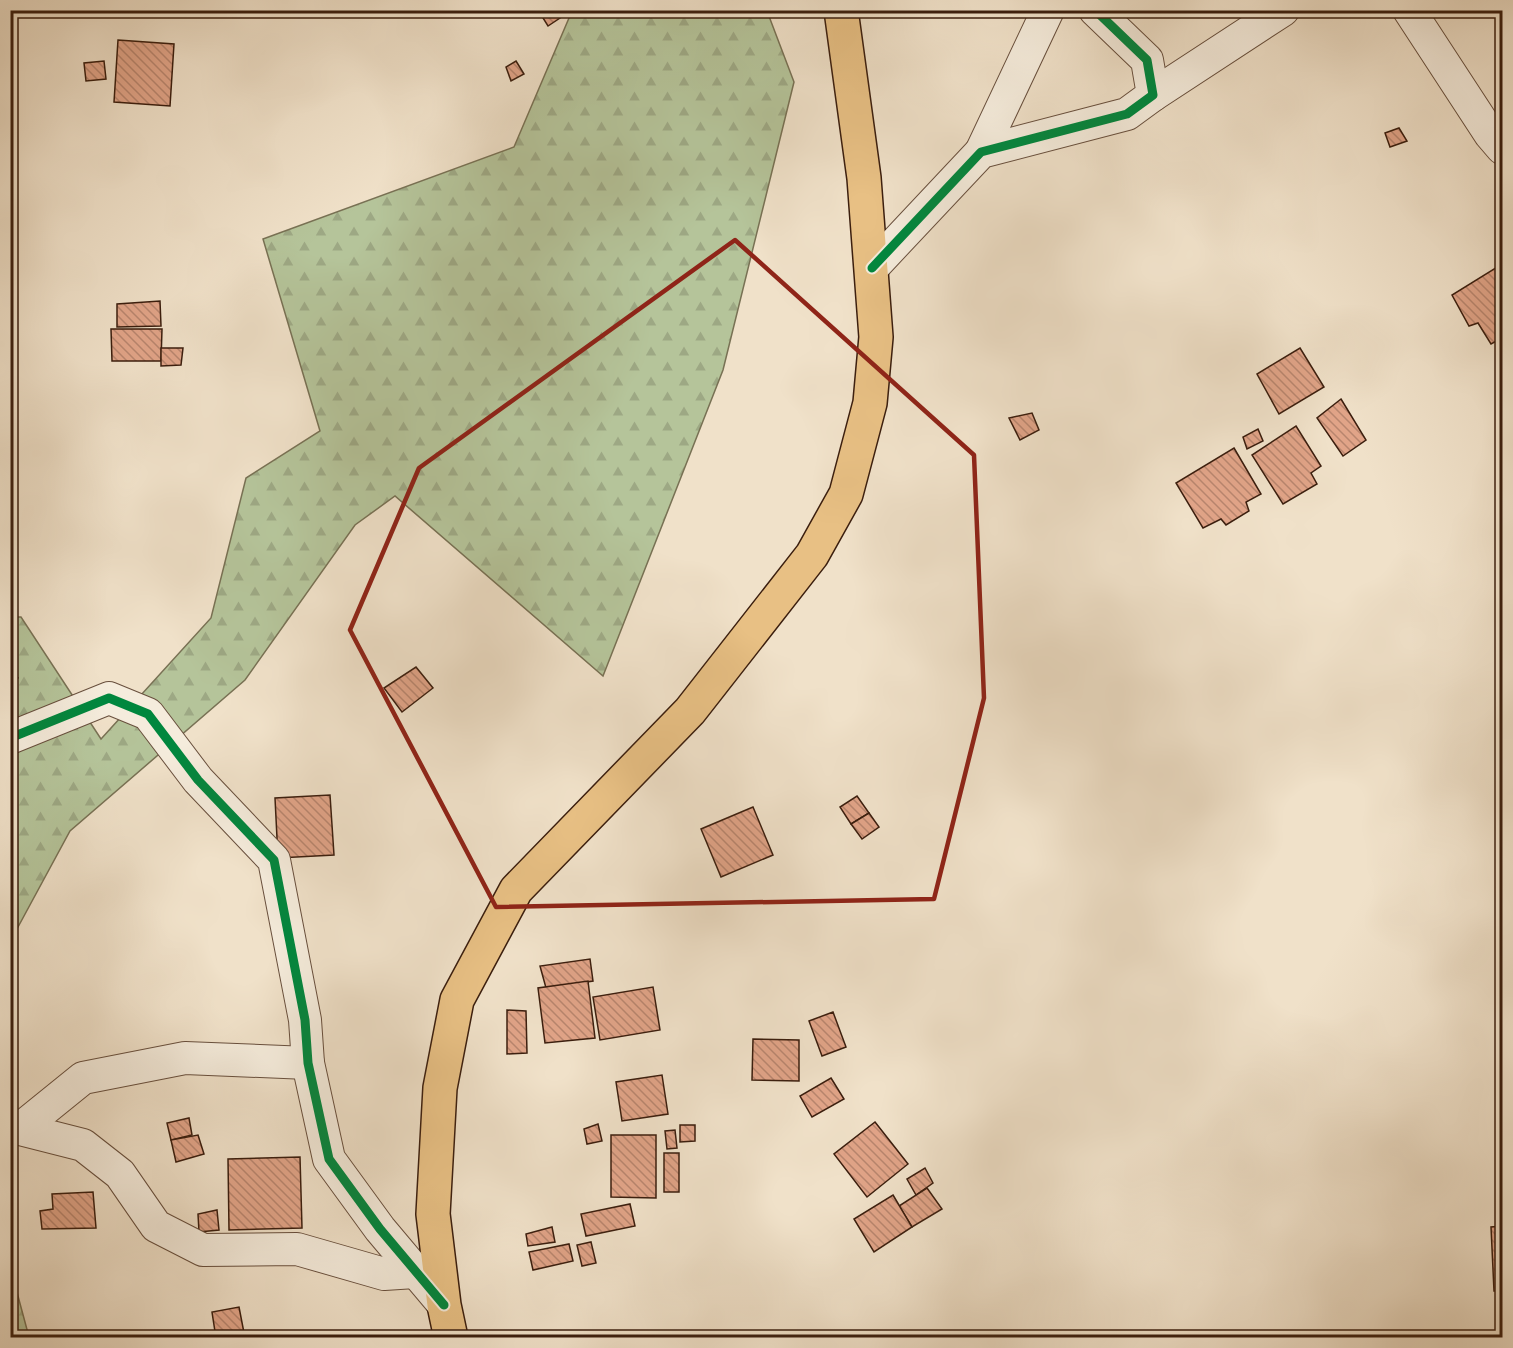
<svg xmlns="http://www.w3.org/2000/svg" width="1513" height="1348" font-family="'IM FELL DW Pica',serif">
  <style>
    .forest { fill: url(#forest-firs); stroke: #787154; stroke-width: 1.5 }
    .building { fill: url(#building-back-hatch); stroke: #3b1e0e; stroke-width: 1.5 }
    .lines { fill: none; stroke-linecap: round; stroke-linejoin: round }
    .minor-casing { stroke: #684f3d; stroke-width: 34 }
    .highway-casing { stroke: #3b1e0e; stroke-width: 36 }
    .minor { stroke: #f5ecdc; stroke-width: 32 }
    .highway { stroke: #e8c084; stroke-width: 33 }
    .cycleway-casing { stroke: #f5ecdc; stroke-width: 13 }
    .cycleway { stroke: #00873e; stroke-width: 9 }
    .marked { fill: none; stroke: #8f2418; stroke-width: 4.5; stroke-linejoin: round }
  </style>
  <defs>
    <pattern id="forest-firs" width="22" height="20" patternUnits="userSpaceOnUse" patternTransform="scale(1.5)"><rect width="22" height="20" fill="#b5c49a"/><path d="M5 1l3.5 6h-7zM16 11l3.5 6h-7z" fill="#9da884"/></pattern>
    <pattern id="building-back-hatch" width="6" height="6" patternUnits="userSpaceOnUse" patternTransform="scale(1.5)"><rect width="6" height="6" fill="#e1a488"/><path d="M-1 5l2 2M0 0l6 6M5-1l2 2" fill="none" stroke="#b8856e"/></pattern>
  </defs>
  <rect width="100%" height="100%" fill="#f0e1c9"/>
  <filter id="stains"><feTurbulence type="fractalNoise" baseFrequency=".00333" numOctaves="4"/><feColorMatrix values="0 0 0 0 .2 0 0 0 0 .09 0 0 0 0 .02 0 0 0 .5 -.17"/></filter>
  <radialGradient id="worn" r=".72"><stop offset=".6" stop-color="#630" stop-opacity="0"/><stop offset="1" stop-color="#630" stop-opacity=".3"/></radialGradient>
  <g class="forest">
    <path d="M572 11H767L794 82 723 370 603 676 395 496 355 525 245 680 70 831 11 940V617H21L101 739 211 618 246 478 320 431 263 239 514 147Z"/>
    <path d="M11 1270 29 1337H11Z"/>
  </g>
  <g class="building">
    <path d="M538 10H572L548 26Z"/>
    <path d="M118 40 174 44 170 106 114 102Z"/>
    <path d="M104 61 106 79 86 81 84 63Z"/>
    <path d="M516 61 524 74 511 81 506 67Z"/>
    <path d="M1399 128 1407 141 1390 147 1385 133Z"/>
    <path d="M1502 264V343L1500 339 1491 344 1478 323 1469 326 1452 295Z"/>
    <path d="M160 301 161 326 117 327V304Z"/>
    <path d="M111 329H162L161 361H112Z"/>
    <path d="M161 348H183L181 365 161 366Z"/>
    <path d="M1300 348 1324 387 1279 414 1257 374Z"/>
    <path d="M1341 399 1366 440 1343 456 1317 418Z"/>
    <path d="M1032 413 1039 430 1020 440 1009 418Z"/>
    <path d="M1296 426 1321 466 1311 473 1317 484 1283 504 1252 455Z"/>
    <path d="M1258 429 1263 441 1247 449 1243 437Z"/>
    <path d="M1234 448 1261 494 1246 502 1249 511 1226 525 1221 519 1203 528 1176 483Z"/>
    <path d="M416 667 433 688 402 712 384 688Z"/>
    <path d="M10 669 18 678 10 684Z"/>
    <path d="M330 795 334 855 278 858 275 798Z"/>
    <path d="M857 796 869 813 851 824 840 807Z"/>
    <path d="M753 807 773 855 721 877 701 829Z"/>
    <path d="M869 813 879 827 862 839 851 824Z"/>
    <path d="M590 959 593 981 546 988 540 966Z"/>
    <path d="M588 981 595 1038 545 1043 538 988Z"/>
    <path d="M653 987 660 1030 600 1040 593 997Z"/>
    <path d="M507 1010 526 1011 527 1053 507 1054Z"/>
    <path d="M833 1012 846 1047 822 1056 809 1021Z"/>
    <path d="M753 1039 799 1040V1081L752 1080Z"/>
    <path d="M662 1075 668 1114 622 1121 616 1082Z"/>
    <path d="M831 1078 844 1099 812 1117 800 1096Z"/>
    <path d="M189 1118 192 1135 171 1140 167 1123Z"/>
    <path d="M875 1122 908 1164 867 1197 834 1154Z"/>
    <path d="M598 1124 602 1141 587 1144 584 1129Z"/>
    <path d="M680 1125H695V1141L680 1142Z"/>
    <path d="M675 1130 677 1148 667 1149 665 1131Z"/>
    <path d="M198 1135 204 1154 176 1162 171 1140Z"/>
    <path d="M611 1135H656V1198L611 1197Z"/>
    <rect x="664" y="1153" width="15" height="39"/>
    <path d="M300 1157 302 1228 229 1230 228 1159Z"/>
    <path d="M925 1168 933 1183 916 1195 907 1179Z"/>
    <path d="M927 1188 942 1209 912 1227 899 1206Z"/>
    <path d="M93 1192 96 1228 42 1229 40 1211 53 1209 52 1194Z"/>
    <path d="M893 1195 912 1227 874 1252 854 1219Z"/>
    <path d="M630 1204 635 1226 586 1236 581 1214Z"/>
    <path d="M217 1210 219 1230 199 1232 198 1214Z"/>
    <path d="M1502 1226V1291H1494L1491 1227Z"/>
    <path d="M552 1227 555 1242 528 1246 526 1234Z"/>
    <path d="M591 1242 596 1263 582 1266 577 1245Z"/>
    <path d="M569 1244 573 1261 533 1270 529 1252Z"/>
    <path d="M239 1307 245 1338H216L212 1312Z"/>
  </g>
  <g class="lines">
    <defs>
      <g id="minor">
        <path d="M1409 10 1490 134 1502 148"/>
        <path d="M1153 95 1283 10"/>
        <path d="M981 152 1048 10"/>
        <path d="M872 268 981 152 1127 114 1153 95 1147 60 1095 10"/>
        <path d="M10 738 109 698 148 714 198 780 274 860 305 1020 308 1063 329 1159 380 1229 444 1305"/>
        <path d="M10 1129H20L83 1078 185 1058 308 1063"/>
        <path d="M20 1129 83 1145 120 1174 156 1226 203 1250 297 1249 384 1274 415 1272"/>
      </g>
      <path id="highway" d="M451 1338 444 1305 433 1214 440 1088 457 1000 516 890 690 711 812 555 846 494 870 403 876 337 864 178 841 10"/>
    </defs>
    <use href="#minor" class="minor-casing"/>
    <use href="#highway" class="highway-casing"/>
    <use href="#minor" class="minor"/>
    <use href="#highway" class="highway"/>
    <defs>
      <g id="cycleway">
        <path d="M872 268 981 152 1127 114 1153 95 1147 60 1095 10"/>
        <path d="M10 738 109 698 148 714 198 780 274 860 305 1020 308 1063 329 1159 380 1229 444 1305"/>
      </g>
    </defs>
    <use href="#cycleway" class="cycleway-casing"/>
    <use href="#cycleway" class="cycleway"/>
  </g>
  <path class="marked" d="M735 240 974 455 984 698 934 899 496 907 350 630 419 468Z"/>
  <rect width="1513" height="1348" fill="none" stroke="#f0e1c9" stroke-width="36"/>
  <rect x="12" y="12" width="1489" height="1324" fill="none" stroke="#3b1e0e" stroke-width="3"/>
  <rect x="18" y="18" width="1477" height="1312" fill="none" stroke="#3b1e0e" stroke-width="1.5"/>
  <rect width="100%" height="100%" filter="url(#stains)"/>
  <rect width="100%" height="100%" fill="url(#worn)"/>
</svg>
